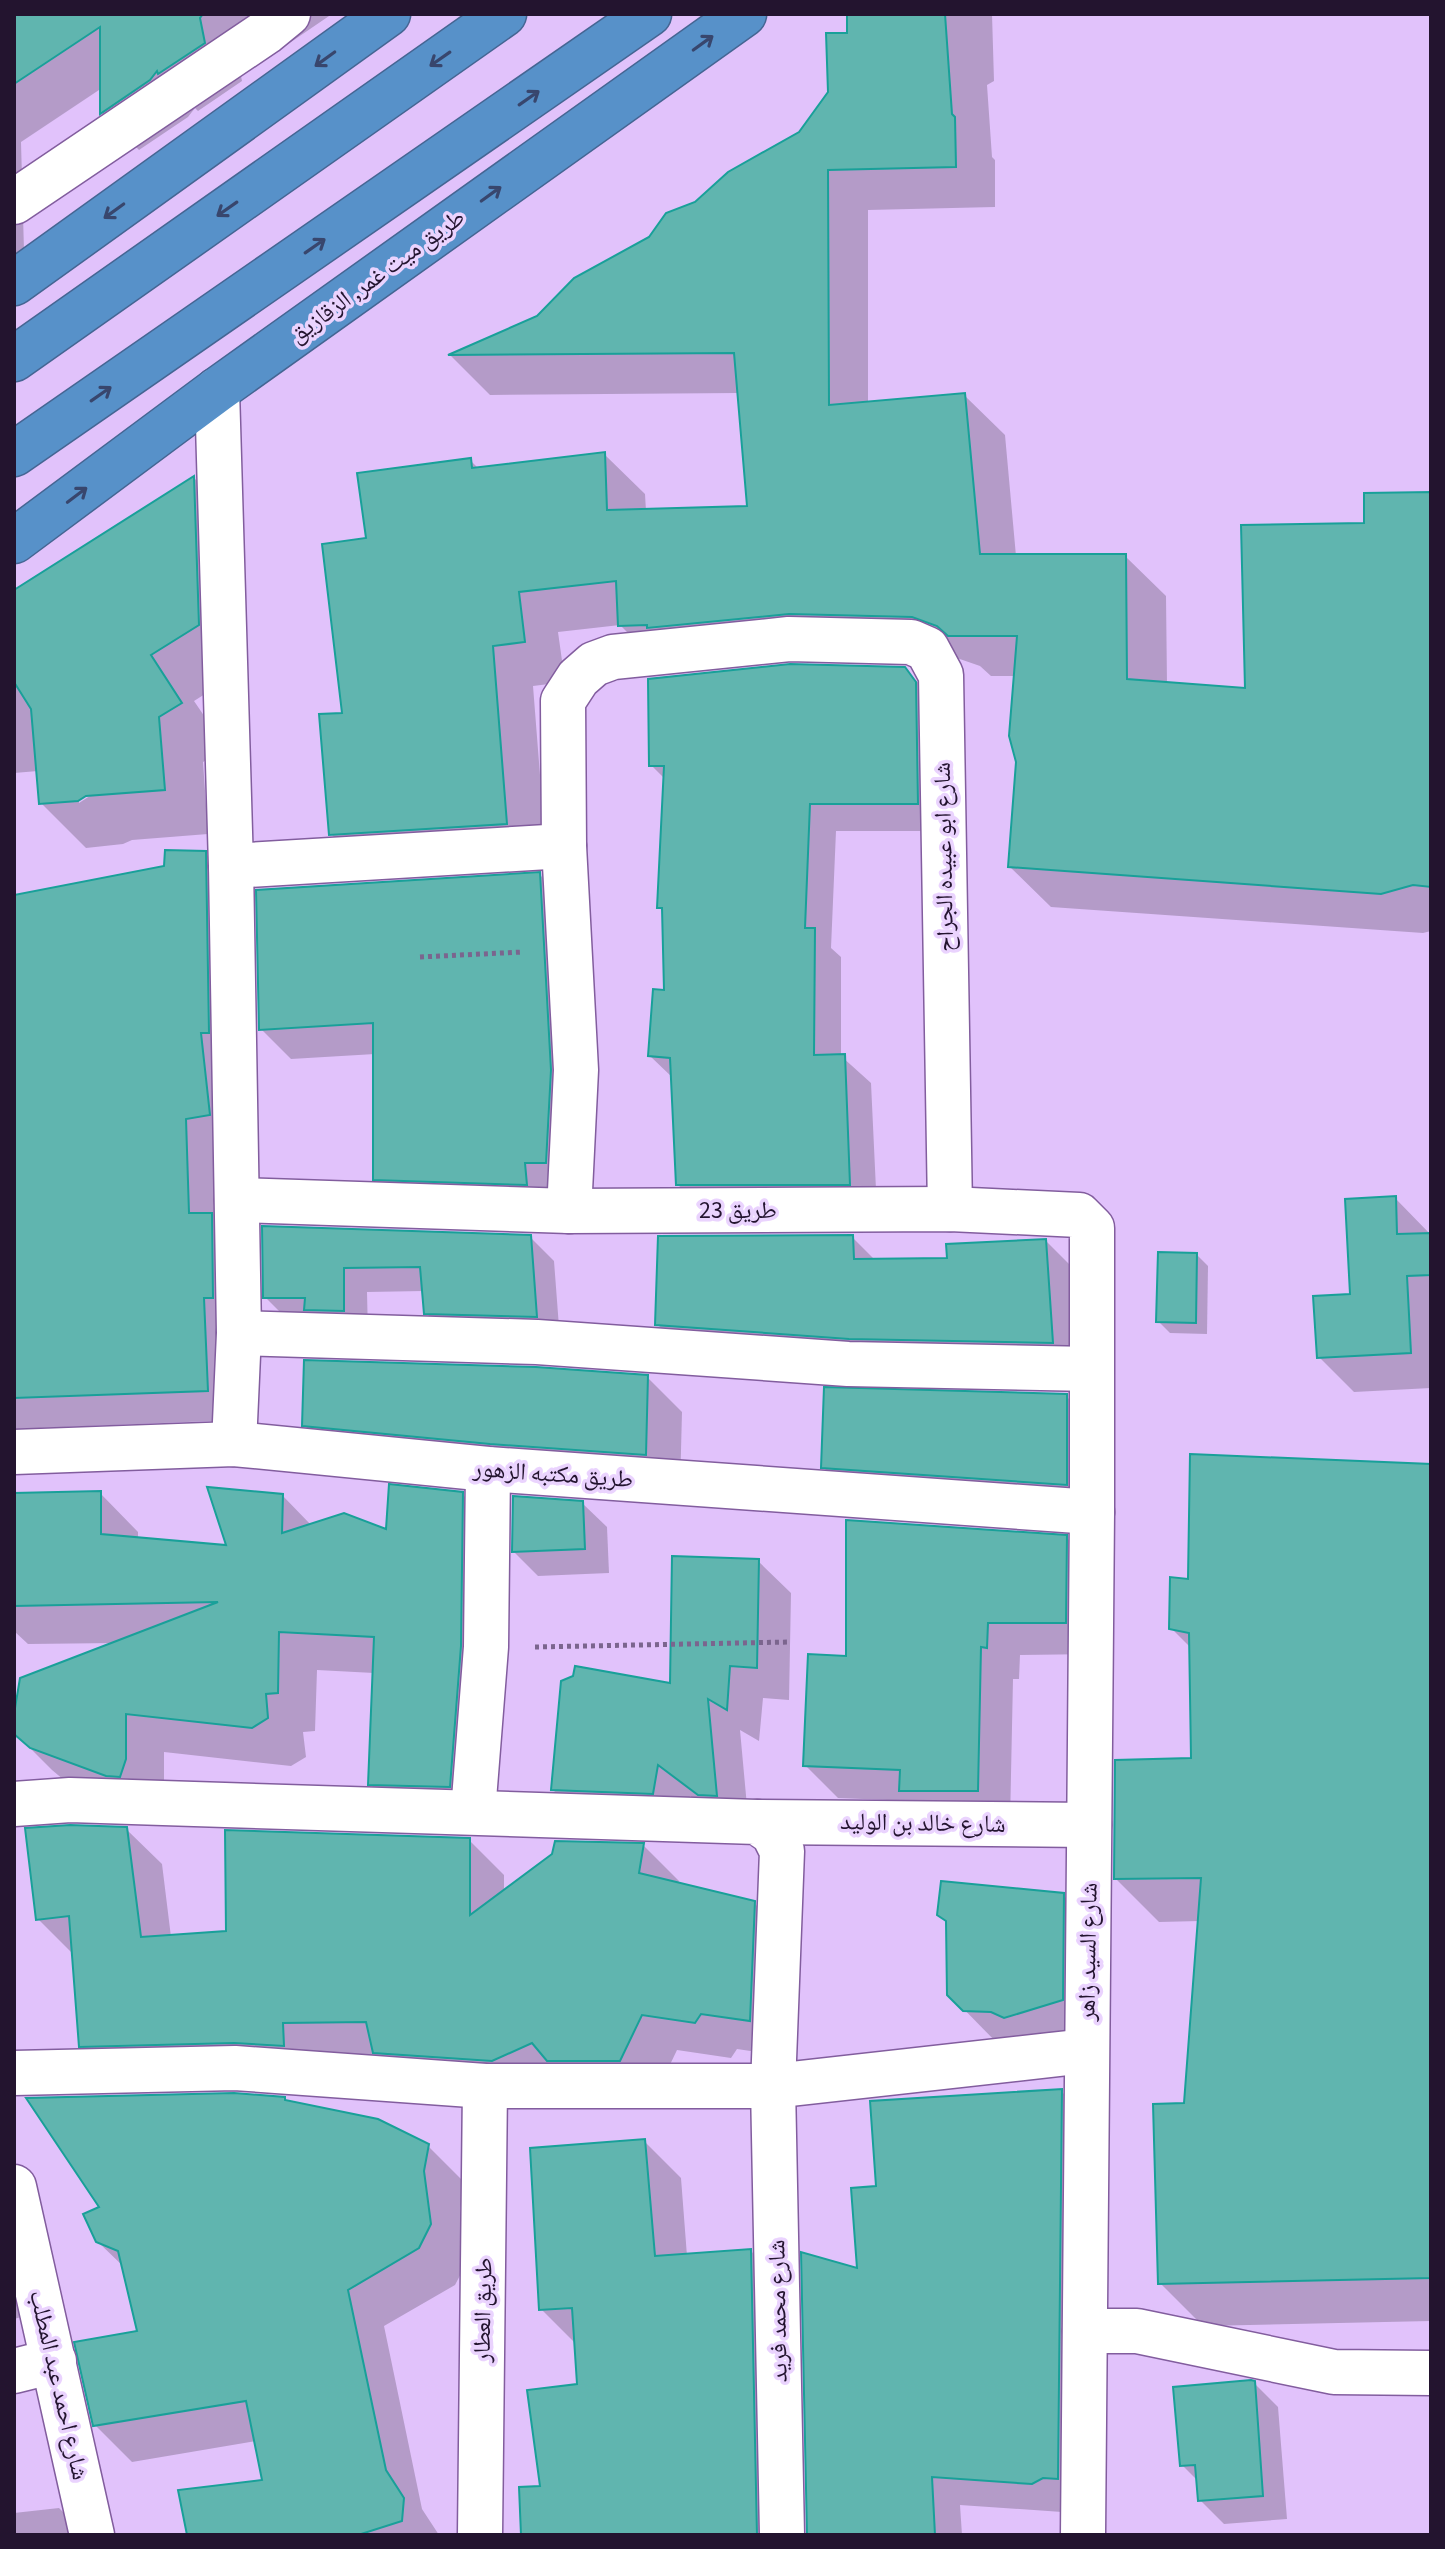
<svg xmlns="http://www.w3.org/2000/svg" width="1445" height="2549" font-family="'Source Sans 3','Noto Naskh Arabic',sans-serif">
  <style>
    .shadow { fill: #0003; fill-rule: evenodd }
    .building { fill: #60b5af; stroke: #19a099; stroke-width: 2 }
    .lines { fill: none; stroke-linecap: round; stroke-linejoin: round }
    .minor-casing { stroke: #825d9e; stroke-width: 47 }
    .highway-casing { stroke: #456593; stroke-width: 47 }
    .path { stroke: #7b658e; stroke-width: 5; stroke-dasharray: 4 4; stroke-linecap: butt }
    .minor { stroke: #fff; stroke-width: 44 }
    .highway { stroke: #5791c9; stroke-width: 44 }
    .oneway { stroke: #38466d }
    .labels { text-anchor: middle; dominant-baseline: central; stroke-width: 7; stroke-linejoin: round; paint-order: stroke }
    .street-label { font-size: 24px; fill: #23142f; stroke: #ead3fe }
  </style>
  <rect width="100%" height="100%" fill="#e1c2fb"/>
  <g class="shadow">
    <path d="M14 14H332L241 76 242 81 198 111 195 108 188 117 139 150 102 113V88L21 142 24 251 14 257Z"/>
    <path d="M849 14H992L994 81 987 85 992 157 995 160V207L868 210V403L964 395 1005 435 1016 556H1125L1166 596 1167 684 1247 690 1366 525 1431 494V931L1423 933 1051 907 1010 867 1018 762 1016 676H991L980 666 954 657 831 654 661 666 620 625 558 632 565 682 533 686 547 864 372 875 331 834 368 540 470 460 479 469 604 454 645 494 646 511 749 508 739 393 490 395 451 356 538 318 696 203 800 133 830 93 849 35Z"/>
    <path d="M194 478 238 522 243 670 194 701 226 748 203 762 208 834 132 840 123 844 86 848 41 803 38 771 14 773V592ZM96 792 79 803V798Z"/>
    <path d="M905 669 932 697 945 831H836L831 948 841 957V1056L871 1083 877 1211 706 1212 678 1185 673 1078 650 1056 666 992 664 913 659 907 665 779 651 765Z"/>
    <path d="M205 853 235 883 237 1420 14 1429V897L166 868Z"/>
    <path d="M540 875 570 905 576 1192 405 1209 375 1179V1054L291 1059 261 1029Z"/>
    <path d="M1395 1198 1431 1235V1388L1354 1392 1319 1357 1353 1295Z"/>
    <path d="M264 1228 530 1237 554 1261 560 1340 450 1337 426 1313 424 1291 367 1292 368 1335 290 1322 265 1297Z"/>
    <path d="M852 1237 876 1261 949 1260 1046 1241 1074 1269 1081 1371 686 1353 657 1324Z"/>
    <path d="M1197 1255 1208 1266 1207 1334 1170 1333 1158 1321Z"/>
    <path d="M647 1377 682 1412 680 1489 340 1460 304 1425Z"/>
    <path d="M1066 1396 1101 1431V1520L858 1502 823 1467Z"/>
    <path d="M1431 1466V2321L1203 2326 1160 2283 1186 2105 1200 1921 1159 1922 1116 1879 1193 1760 1192 1649 1171 1628 1190 1582Z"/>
    <path d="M100 1493 138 1532V1539L229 1548 282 1495 312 1526 388 1531 462 1494 500 1532 488 1825 408 1822 370 1784 374 1673 317 1670 315 1731 303 1732 306 1757 291 1766 164 1752V1798L70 1785 52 1770 14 1732V1726L117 1643 28 1644 14 1631V1495Z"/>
    <path d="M582 1503 607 1527 609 1573 538 1576 514 1552Z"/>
    <path d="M1066 1537 1099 1570 1098 1654 1020 1655 1019 1679H1013L1010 1823H934L913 1801 838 1798 805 1765Z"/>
    <path d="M758 1561 791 1593 789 1700 763 1698 759 1741 740 1730 749 1828 732 1827 690 1796 685 1826 586 1822 553 1790 672 1685Z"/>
    <path d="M126 1829 162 1864 171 1937 228 1933 469 1840 504 1875V1892L643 1845 679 1881 678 1884 754 1903 790 1938 785 2056 737 2049 731 2058 677 2050 655 2096 116 2081 81 2046 74 1955 38 1919Z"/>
    <path d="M1063 1895 1098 1930 1097 2035 1000 2046 949 1994 948 1923Z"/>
    <path d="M1061 2091 1090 2120 1062 2512 960 2505 962 2535H809L859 2270 879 2188Z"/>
    <path d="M284 2099 288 2102 428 2146 465 2183 460 2209 467 2262 455 2285 384 2326 422 2509 439 2535H189L264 2482 256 2441 132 2462 95 2425 140 2333 124 2267 97 2241Z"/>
    <path d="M644 2141 681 2178 687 2256 751 2251 787 2288 792 2535H523L579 2385 576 2344 541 2309Z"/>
    <path d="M14 2243 47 2310 14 2319Z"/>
    <path d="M1254 2383 1278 2407 1287 2519 1224 2524 1200 2500 1198 2481 1182 2465Z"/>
    <path d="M59 2508 86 2535H14V2513Z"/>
  </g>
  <g class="building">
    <path d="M14 14H203L200 18 205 43 158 74 157 71 150 80 100 114V27L14 84Z"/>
    <path d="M847 14H945L952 114 955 117 956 167 828 170 829 405 965 393 980 554H1126L1127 679 1245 688 1241 525 1364 523V493L1431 492V887L1413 885 1381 894 1008 867 1016 762 1009 736 1017 636H948L937 626 912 617 789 614 647 628V625L618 626 616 581 519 592 525 642 493 646 507 824 329 835 319 714 342 713 322 544 366 538 357 473 471 458 472 468 605 452 607 510 747 506 734 353 448 355 537 316 574 278 649 237 666 213 695 202 728 172 799 132 828 92 826 33H847Z"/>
    <path d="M194 476 199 625 151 655 182 703 159 717 165 790 86 796 78 801 39 804 31 709 14 682V590Z"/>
    <path d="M790 664 905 667 916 682 918 804H810L805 928H815L814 1055 845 1054 850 1185H676L670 1058 648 1056 653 989 664 990 662 908H657L664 766H649L648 679Z"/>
    <path d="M165 850 206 851 209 1033H201L210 1115 186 1119 189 1213H212L213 1298H204L208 1391 14 1398V895L164 866Z"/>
    <path d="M540 872 551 1070 546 1163H525L527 1185 373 1180V1023L259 1030 256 890Z"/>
    <path d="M1396 1196 1397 1234 1431 1233V1275L1407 1276 1411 1353 1317 1358 1313 1296 1350 1294 1345 1199Z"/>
    <path d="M262 1226 531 1235 537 1317 424 1314 420 1267 344 1268V1311L304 1310 305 1298H263Z"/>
    <path d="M853 1235 854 1259 947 1258 946 1244 1046 1239 1053 1343 849 1339 655 1325 658 1236Z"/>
    <path d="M1158 1252 1197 1253 1196 1323 1156 1322Z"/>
    <path d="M304 1360 536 1367 648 1375 646 1455 490 1444 302 1426Z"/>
    <path d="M824 1387 1067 1394V1485L821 1468Z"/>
    <path d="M1190 1454 1431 1464V2278L1158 2284 1153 2104 1184 2103 1201 1878 1114 1879 1115 1760 1191 1758 1189 1633 1169 1629 1170 1577 1188 1579Z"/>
    <path d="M389 1484 463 1492 461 1646 450 1787 368 1785 374 1637 279 1632 278 1693 266 1694 268 1718 252 1728 126 1714V1759L120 1777 106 1776 30 1748 14 1734V1714L20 1678 218 1602 14 1606V1493L101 1491V1534L226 1545 207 1487 283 1494 282 1533 344 1513 386 1529Z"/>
    <path d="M513 1496 583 1501 585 1549 512 1552Z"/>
    <path d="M846 1520 1067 1535 1066 1623H988L987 1648 981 1647 978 1791H899L900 1770 803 1766 808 1654 846 1656Z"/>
    <path d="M672 1556 759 1559 757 1668 730 1666 727 1710 708 1699 717 1796 698 1795 658 1765 653 1794 551 1790 561 1681 573 1676 575 1666 670 1683Z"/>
    <path d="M70 1825 127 1827 141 1937 226 1931 225 1830 470 1838V1915L552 1854 555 1841 644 1843 639 1873 755 1901 750 2021 701 2014 695 2023 642 2015 620 2061H547L532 2043 492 2061 373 2053 366 2022 283 2023 284 2046 234 2043 79 2047 69 1916 36 1920 25 1828Z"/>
    <path d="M941 1881 1064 1893 1063 2000 1004 2018 991 2012 963 2011 947 1995 946 1921 937 1915Z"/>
    <path d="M1062 2089 1058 2479 1043 2478 1032 2484 932 2477 935 2535H807L801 2252 857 2268 851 2188 876 2186 870 2101Z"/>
    <path d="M234 2093 285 2097V2100L378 2119 429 2144 424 2171 431 2224 419 2248 348 2290 386 2470 404 2498 402 2521 358 2535H187L178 2490 262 2480 246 2401 93 2426 74 2342 137 2331 118 2251 96 2242 83 2214 99 2207 26 2098Z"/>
    <path d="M645 2139 655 2256 751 2249 757 2535H521L519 2487 540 2486 527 2390 577 2384 572 2308 539 2310 530 2148Z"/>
    <path d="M1251 2380 1255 2381 1263 2496 1198 2501 1195 2465 1180 2466 1173 2387Z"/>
  </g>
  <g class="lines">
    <defs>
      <g id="minor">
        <path d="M14 202 266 32 288 14"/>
        <path d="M217 390 231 866 239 1333 234 1444"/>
        <path d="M231 866 564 846"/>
        <path d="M237 1200 569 1211 950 1209 1079 1215 1092 1228V1512L1083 2535"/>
        <path d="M569 1211 576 1070 564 846 563 701 578 678 594 664 613 657 789 639 911 642 927 649 941 675 950 1209"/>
        <path d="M239 1333 537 1342 848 1364 1091 1369"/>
        <path d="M14 1452 234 1444 488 1469 1092 1512"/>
        <path d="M14 1804 70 1800 757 1822 773 1833 782 1851 773 2086 782 2535"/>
        <path d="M473 1812 486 1647 488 1469"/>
        <path d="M757 1822 1089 1825"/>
        <path d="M14 2073 235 2068 485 2086H773L1086 2051"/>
        <path d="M14 2187 92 2535"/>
        <path d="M1085 2331H1137L1334 2372 1431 2373"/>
        <path d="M14 2371 54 2361"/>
        <path d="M480 2535 485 2086"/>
      </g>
      <g id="highway">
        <path d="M14 283 388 14"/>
        <path d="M14 359 504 14"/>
        <path d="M14 454 649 14"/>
        <path d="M14 541 217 390 744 14"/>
      </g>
    </defs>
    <use href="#minor" class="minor-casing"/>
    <use href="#highway" class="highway-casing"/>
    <g class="path">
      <path d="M420 957 523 952"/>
      <path d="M535 1647 790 1642"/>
    </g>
    <use href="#minor" class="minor"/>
    <use href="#highway" class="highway"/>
  </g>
  <defs><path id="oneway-shaft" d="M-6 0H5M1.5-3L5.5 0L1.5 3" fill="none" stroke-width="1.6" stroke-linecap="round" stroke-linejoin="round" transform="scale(2)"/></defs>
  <g class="oneway">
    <use href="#oneway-shaft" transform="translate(703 43) rotate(-36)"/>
    <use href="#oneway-shaft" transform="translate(325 59) rotate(144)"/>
    <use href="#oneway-shaft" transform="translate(440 59) rotate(145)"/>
    <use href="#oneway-shaft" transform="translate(529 98) rotate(-35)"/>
    <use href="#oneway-shaft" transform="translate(491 194) rotate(-36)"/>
    <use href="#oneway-shaft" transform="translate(227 209) rotate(145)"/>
    <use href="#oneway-shaft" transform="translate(114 211) rotate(144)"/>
    <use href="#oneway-shaft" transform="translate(315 246) rotate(-35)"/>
    <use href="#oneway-shaft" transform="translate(101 394) rotate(-35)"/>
    <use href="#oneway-shaft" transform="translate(77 495) rotate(-37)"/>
  </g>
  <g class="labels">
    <g class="street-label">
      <text transform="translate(377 276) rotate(-36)">طريق ميت غمر, الزقازيق</text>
      <text transform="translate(944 857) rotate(-91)">شارع ابو عبيده الجراح</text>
      <text x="738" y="1210">طريق 23</text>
      <text transform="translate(553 1474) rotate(4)">طريق مكتبه الزهور</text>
      <text transform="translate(923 1823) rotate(1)">شارع خالد بن الوليد</text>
      <text transform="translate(1088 1952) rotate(-89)">شارع السيد زاهر</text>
      <text transform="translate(483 2310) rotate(-89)">طريق العطار</text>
      <text transform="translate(778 2311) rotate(-91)">شارع محمد فريد</text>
      <text transform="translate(59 2385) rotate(77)">شارع احمد عبد المطلب</text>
    </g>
  </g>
  <rect width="1445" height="2549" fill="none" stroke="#23142f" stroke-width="32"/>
</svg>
